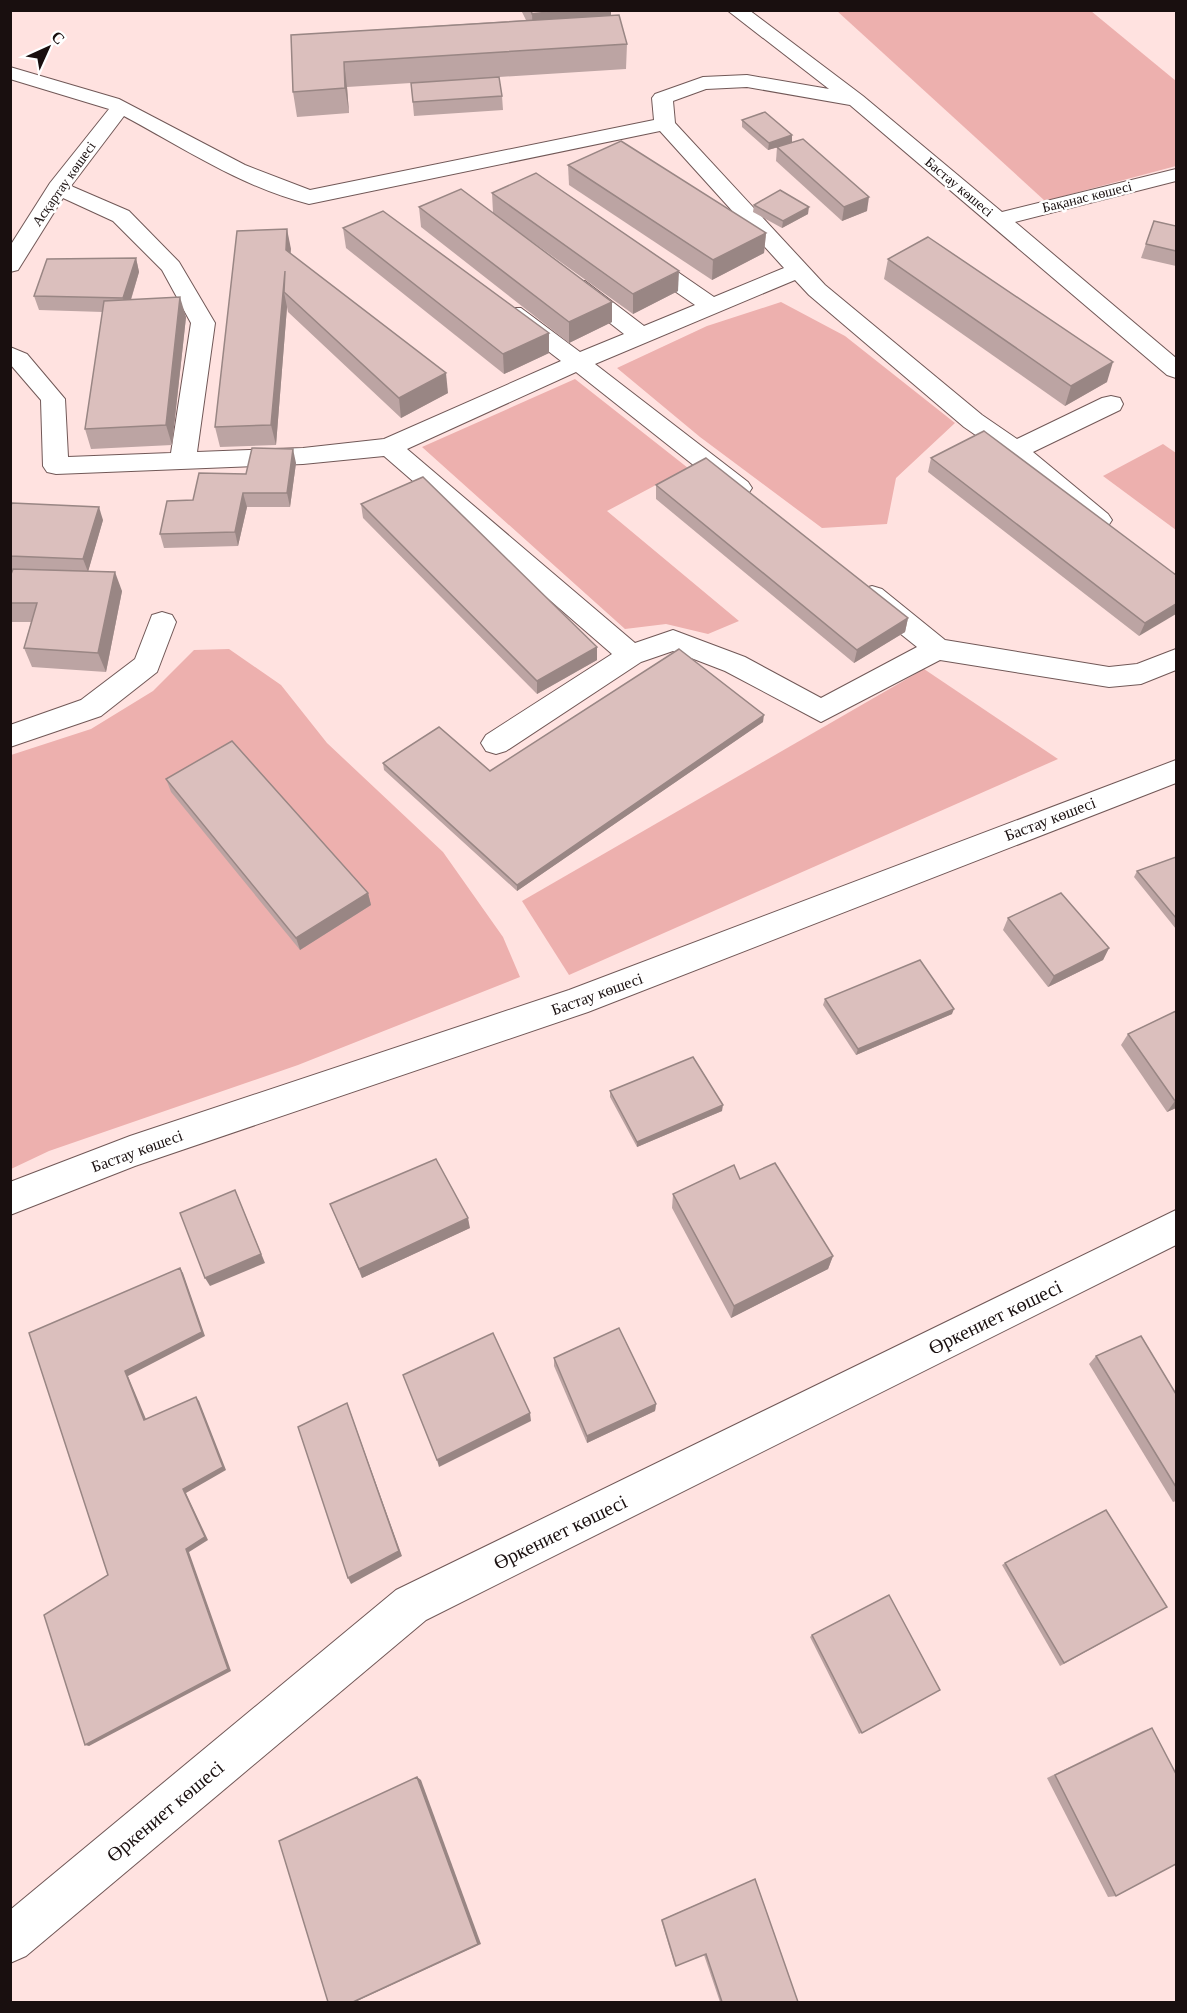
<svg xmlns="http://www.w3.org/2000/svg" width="1187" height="2013" font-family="'Times New Roman',serif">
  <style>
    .green { fill: #edb0ae }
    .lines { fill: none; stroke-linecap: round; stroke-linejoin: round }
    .minor-casing { stroke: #715857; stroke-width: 2 }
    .minor { fill: #fff; fill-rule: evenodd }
    .wall { fill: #bca4a3 }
    .shaded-wall { fill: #998684 }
    .building { fill: #dbbfbd; stroke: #998684; stroke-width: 1.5 }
    .labels { text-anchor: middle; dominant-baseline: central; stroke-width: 5; stroke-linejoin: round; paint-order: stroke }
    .far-street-label { font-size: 14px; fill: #190f0f; stroke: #fff }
    .street-label { font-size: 16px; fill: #190f0f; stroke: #fff }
    .near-street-label { font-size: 20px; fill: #190f0f; stroke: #fff }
  </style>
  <rect width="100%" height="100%" fill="#ffe2e0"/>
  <g class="green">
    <path d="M837 11H1091L1176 81V166L1045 201Z"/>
    <path d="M781 302 845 336 955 423 896 478 887 524 822 528 700 437 617 368 707 326Z"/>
    <path d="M575 379 688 468 607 511 739 621 708 634 666 624 625 629 422 447Z"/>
    <path d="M1163 444 1176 453V530L1103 476Z"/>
    <path d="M229 649 281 685 327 743 443 852 503 937 520 977 298 1065 49 1151 11 1169V755L91 729 153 691 194 650Z"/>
    <path d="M924 669 1058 759 569 975 522 901Z"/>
  </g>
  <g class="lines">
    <defs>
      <g id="minor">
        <path d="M727 10H749L863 96 1002 212 1176 169V181L1015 222 1176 358V378L1167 375 850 105 747 87 706 89 673 101 675 123 825 285 982 415 1017 439 1102 398 1111 396 1120 398 1123 404 1120 410 1033 452 1108 514 1112 520 1108 526 1099 529 1090 526 1006 456 964 427 809 295 795 280 595 364 748 482 752 488 748 494 739 497 730 494 576 372 407 449 635 643 673 630 745 657 821 698 917 647 862 603 858 596 862 589 872 586 882 589 945 640 1109 667 1137 664 1176 649V670L1141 684 1109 687 940 660 821 722 725 671 673 651 641 662 506 751 496 754 486 751 481 743 486 735 612 654 384 456 303 464 56 474 47 472 43 466 41 400 10 364V347L27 354 65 399 68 457 171 453 191 323 162 270 113 221 63 198 18 270 10 272V246L50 183 109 109 10 79V67L119 99 245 165 310 190 654 120 652 98 655 94 703 77 747 75 829 89ZM124 116C185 149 242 187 309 204L660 131 784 268 714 297 650 253H634L631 258 634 263 695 305 644 326 585 281H569L565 286 569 291 624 334 580 352 521 308H505L501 313 505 318 561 361 384 439 303 448 197 452 215 323 179 262 129 211 71 186Z"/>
        <path d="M162 612 172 615 176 622 157 672 101 716 10 747V725L81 700 135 659 152 615Z"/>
        <path d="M1176 760V783L588 1012 135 1166 10 1215V1182L130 1136 569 990Z"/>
        <path d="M1176 1210V1245L426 1620 26 1956 10 1963V1910L396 1590Z"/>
      </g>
    </defs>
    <use href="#minor" class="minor-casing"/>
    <use href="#minor" class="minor"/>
  </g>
  <g class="wall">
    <path d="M521 10H611V15L627 44 626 69 499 77 502 96 503 110 414 116 411 83 347 87 349 113 297 117 293 92 291 35 526 20Z"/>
    <path d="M742 120 792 135V143L768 150 742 127Z"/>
    <path d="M777 147 867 211 842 221 776 161Z"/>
    <path d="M568 165 766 233 764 253 712 280 569 185Z"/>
    <path d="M492 193 678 291 633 314 509 225 612 302V322L569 343 421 227 419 207 493 213Z"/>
    <path d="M754 205 808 214 782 228 753 212Z"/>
    <path d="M1154 221 1176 226V266L1141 258Z"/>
    <path d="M343 228 549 353 504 374 346 248Z"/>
    <path d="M291 249 290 253 448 393 401 418 288 312 287 307 276 445 220 447 215 427Z"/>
    <path d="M136 258 139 272 131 300 186 317 172 445 91 449 85 429 103 312 39 310 34 296Z"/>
    <path d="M888 259 1107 382 1065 406 884 279Z"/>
    <path d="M931 458 1176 575 1139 636 928 472Z"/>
    <path d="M296 463 290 507H247L238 546 164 548 160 534 246 474Z"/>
    <path d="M656 485 908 618 905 632 854 663 656 499Z"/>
    <path d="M361 504 597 647V660L537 694 363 518Z"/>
    <path d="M10 508 103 520 88 571 122 591 106 672 32 667 24 648 31 622H11L10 620V577L13 569H10Z"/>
    <path d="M763 722 517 891 384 770 383 763 490 771Z"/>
    <path d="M166 779 368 893 371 905 300 950 171 792Z"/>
    <path d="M1176 857V929L1134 877 1137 871Z"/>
    <path d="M1008 918 1109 948 1103 960 1048 987 1003 930Z"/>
    <path d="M825 999 952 1014 856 1055 823 1005Z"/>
    <path d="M1176 1011V1108L1167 1112 1121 1045 1128 1034Z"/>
    <path d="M610 1091 722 1111 637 1147 610 1097Z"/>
    <path d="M740 1179 833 1256 828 1269 731 1318 672 1208 673 1194Z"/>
    <path d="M330 1204 470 1228 362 1278Z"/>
    <path d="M1096 1356 1176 1394V1501L1173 1502 1089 1364Z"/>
    <path d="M554 1358 656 1404 655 1411 587 1443 554 1366Z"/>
    <path d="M1005 1563 1167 1607 1060 1666 1002 1565Z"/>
    <path d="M812 1635 940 1690 859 1734 810 1637Z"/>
    <path d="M1152 1728 1116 1896 1108 1897 1047 1778 1143 1731Z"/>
    <path d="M755 1879 798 2002H720L704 1955 676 1966H675L661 1920Z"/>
  </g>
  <g class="shaded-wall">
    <path d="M563 10H611V25L533 33 532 14Z"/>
    <path d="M344 62 347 87 349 113 345 88Z"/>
    <path d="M792 135V143L768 150 769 143Z"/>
    <path d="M869 197 867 211 842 221 844 207Z"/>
    <path d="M809 207 808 214 782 228 783 221Z"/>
    <path d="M287 229 291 249 289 270 286 250Z"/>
    <path d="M766 233 764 253 712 280 713 260Z"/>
    <path d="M136 258 139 272 127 312 123 298Z"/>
    <path d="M285 271 284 292 287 307 276 445 271 425Z"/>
    <path d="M679 271 678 291 633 314V294Z"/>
    <path d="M180 297 186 317 172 445 166 425Z"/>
    <path d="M612 302V322L569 343V322Z"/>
    <path d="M549 333V353L504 374 503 354Z"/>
    <path d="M1113 362 1107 382 1065 406 1071 386Z"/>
    <path d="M446 373 448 393 401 418 399 398Z"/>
    <path d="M293 449 296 463 290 507 287 493Z"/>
    <path d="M243 493 247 507 238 546 235 532Z"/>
    <path d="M99 507 103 520 88 572 83 559Z"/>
    <path d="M115 572 122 591 106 672 98 653Z"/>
    <path d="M1176 604V614L1139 636 1145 623Z"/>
    <path d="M908 618 905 632 854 663 857 650Z"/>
    <path d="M597 647V660L537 694V681Z"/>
    <path d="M764 715 763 722 517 891V885Z"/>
    <path d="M368 893 371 905 300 950 296 938Z"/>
    <path d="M1109 948 1103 960 1048 987 1054 976Z"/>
    <path d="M954 1009 952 1014 856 1055 858 1049Z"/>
    <path d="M1175 1101H1176V1108L1167 1112Z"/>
    <path d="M723 1105 722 1111 637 1147V1142Z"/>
    <path d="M235 1190 265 1263 210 1286 205 1278Z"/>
    <path d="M468 1218 470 1228 362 1278 359 1269Z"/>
    <path d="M833 1256 828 1269 731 1318 734 1306Z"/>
    <path d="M180 1268 183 1273 205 1336 128 1376 148 1424 144 1420 125 1371Z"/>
    <path d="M196 1397 199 1401 226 1470 186 1493 208 1540 189 1552 231 1671 89 1746 85 1745 183 1489Z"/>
    <path d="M347 1403 402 1556 351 1584 348 1578Z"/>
    <path d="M656 1404 655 1411 587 1443V1436Z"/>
    <path d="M530 1413 531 1421 439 1467 437 1460Z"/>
    <path d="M417 1777 421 1780 481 1944 355 2002H353Z"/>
  </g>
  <g class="building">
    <path d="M531 10H563L532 14Z"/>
    <path d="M619 15 627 44 344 62 345 88 293 92 291 35Z"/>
    <path d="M499 77 502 96 413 102 411 83Z"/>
    <path d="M765 112 792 135 769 143 742 120Z"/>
    <path d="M803 139 869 197 844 207 777 147Z"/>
    <path d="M621 141 766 233 713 260 568 165Z"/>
    <path d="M536 173 679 271 633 294 492 193Z"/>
    <path d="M461 189 612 302 569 322 419 207Z"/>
    <path d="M780 190 809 207 783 221 754 205Z"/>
    <path d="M383 211 549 333 503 354 343 228Z"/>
    <path d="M1154 221 1176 226V251L1146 244Z"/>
    <path d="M287 229 286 250 446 373 399 398 284 292 285 271 271 425 215 427 237 231Z"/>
    <path d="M928 237 1113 362 1071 386 888 259Z"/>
    <path d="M136 258 123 298 34 296 47 259Z"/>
    <path d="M180 297 166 425 85 429 104 301Z"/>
    <path d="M984 431 1176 575V604L1145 623 931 458Z"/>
    <path d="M252 448 293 449 287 493H243L235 532 160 534 167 501 193 500 199 473 246 474Z"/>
    <path d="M706 458 908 618 857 650 656 485Z"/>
    <path d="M423 477 597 647 537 681 361 504Z"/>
    <path d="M12 503 99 507 83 559 10 556V508Z"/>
    <path d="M13 569 115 572 98 653 24 648 37 603H10V577Z"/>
    <path d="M679 649 764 715 517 885 383 763 439 727 490 771Z"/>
    <path d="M232 741 368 893 296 938 166 779Z"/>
    <path d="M1176 857V918L1137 871Z"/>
    <path d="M1061 893 1109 948 1054 976 1008 918Z"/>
    <path d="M920 960 954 1009 858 1049 825 999Z"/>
    <path d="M1176 1011V1101H1175L1128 1034Z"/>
    <path d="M693 1057 723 1105 637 1142 610 1091Z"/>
    <path d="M436 1159 468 1218 359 1269 330 1204Z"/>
    <path d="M775 1163 833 1256 734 1306 673 1194 734 1165 740 1179Z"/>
    <path d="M235 1190 261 1254 205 1278 180 1213Z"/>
    <path d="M180 1268 202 1332 125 1371 144 1420 196 1397 223 1467 183 1489 205 1537 186 1549 228 1669 85 1745 44 1615 108 1575 29 1333Z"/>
    <path d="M619 1328 656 1404 587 1436 554 1358Z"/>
    <path d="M493 1333 530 1413 437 1460 403 1375Z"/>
    <path d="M1141 1336 1176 1394V1487L1096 1356Z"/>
    <path d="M347 1403 399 1551 348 1578 298 1427Z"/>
    <path d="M1106 1510 1167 1607 1064 1663 1005 1563Z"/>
    <path d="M889 1595 940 1690 862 1733 812 1635Z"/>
    <path d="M1152 1728 1176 1774V1864L1116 1896 1055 1775Z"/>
    <path d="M417 1777 478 1944 353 2002H328L279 1841Z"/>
    <path d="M755 1879 798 2002H722L706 1954 676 1966 662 1920Z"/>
  </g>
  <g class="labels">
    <g class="far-street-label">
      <text transform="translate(64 184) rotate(-55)">Асқартау көшесі</text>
      <text transform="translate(959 187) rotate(40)">Бастау көшесі</text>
      <text transform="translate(1087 197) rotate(-14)">Бақанас көшесі</text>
    </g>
    <g class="street-label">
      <text transform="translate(1050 819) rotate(-21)">Бастау көшесі</text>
      <text transform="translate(597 994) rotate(-20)">Бастау көшесі</text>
      <text transform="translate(137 1151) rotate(-20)">Бастау көшесі</text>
    </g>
    <g class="near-street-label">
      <text transform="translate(995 1317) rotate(-26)">Өркениет көшесі</text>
      <text transform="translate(560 1532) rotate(-26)">Өркениет көшесі</text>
      <text transform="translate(165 1811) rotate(-40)">Өркениет көшесі</text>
    </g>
  </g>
  <rect width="1187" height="2013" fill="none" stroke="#190f0f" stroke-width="24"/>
  <g transform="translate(48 48) rotate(45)" stroke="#ffffff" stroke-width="4.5" paint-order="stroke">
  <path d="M0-4.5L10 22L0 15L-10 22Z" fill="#190f0f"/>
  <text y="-9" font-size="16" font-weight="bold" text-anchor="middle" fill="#190f0f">С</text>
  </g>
</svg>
